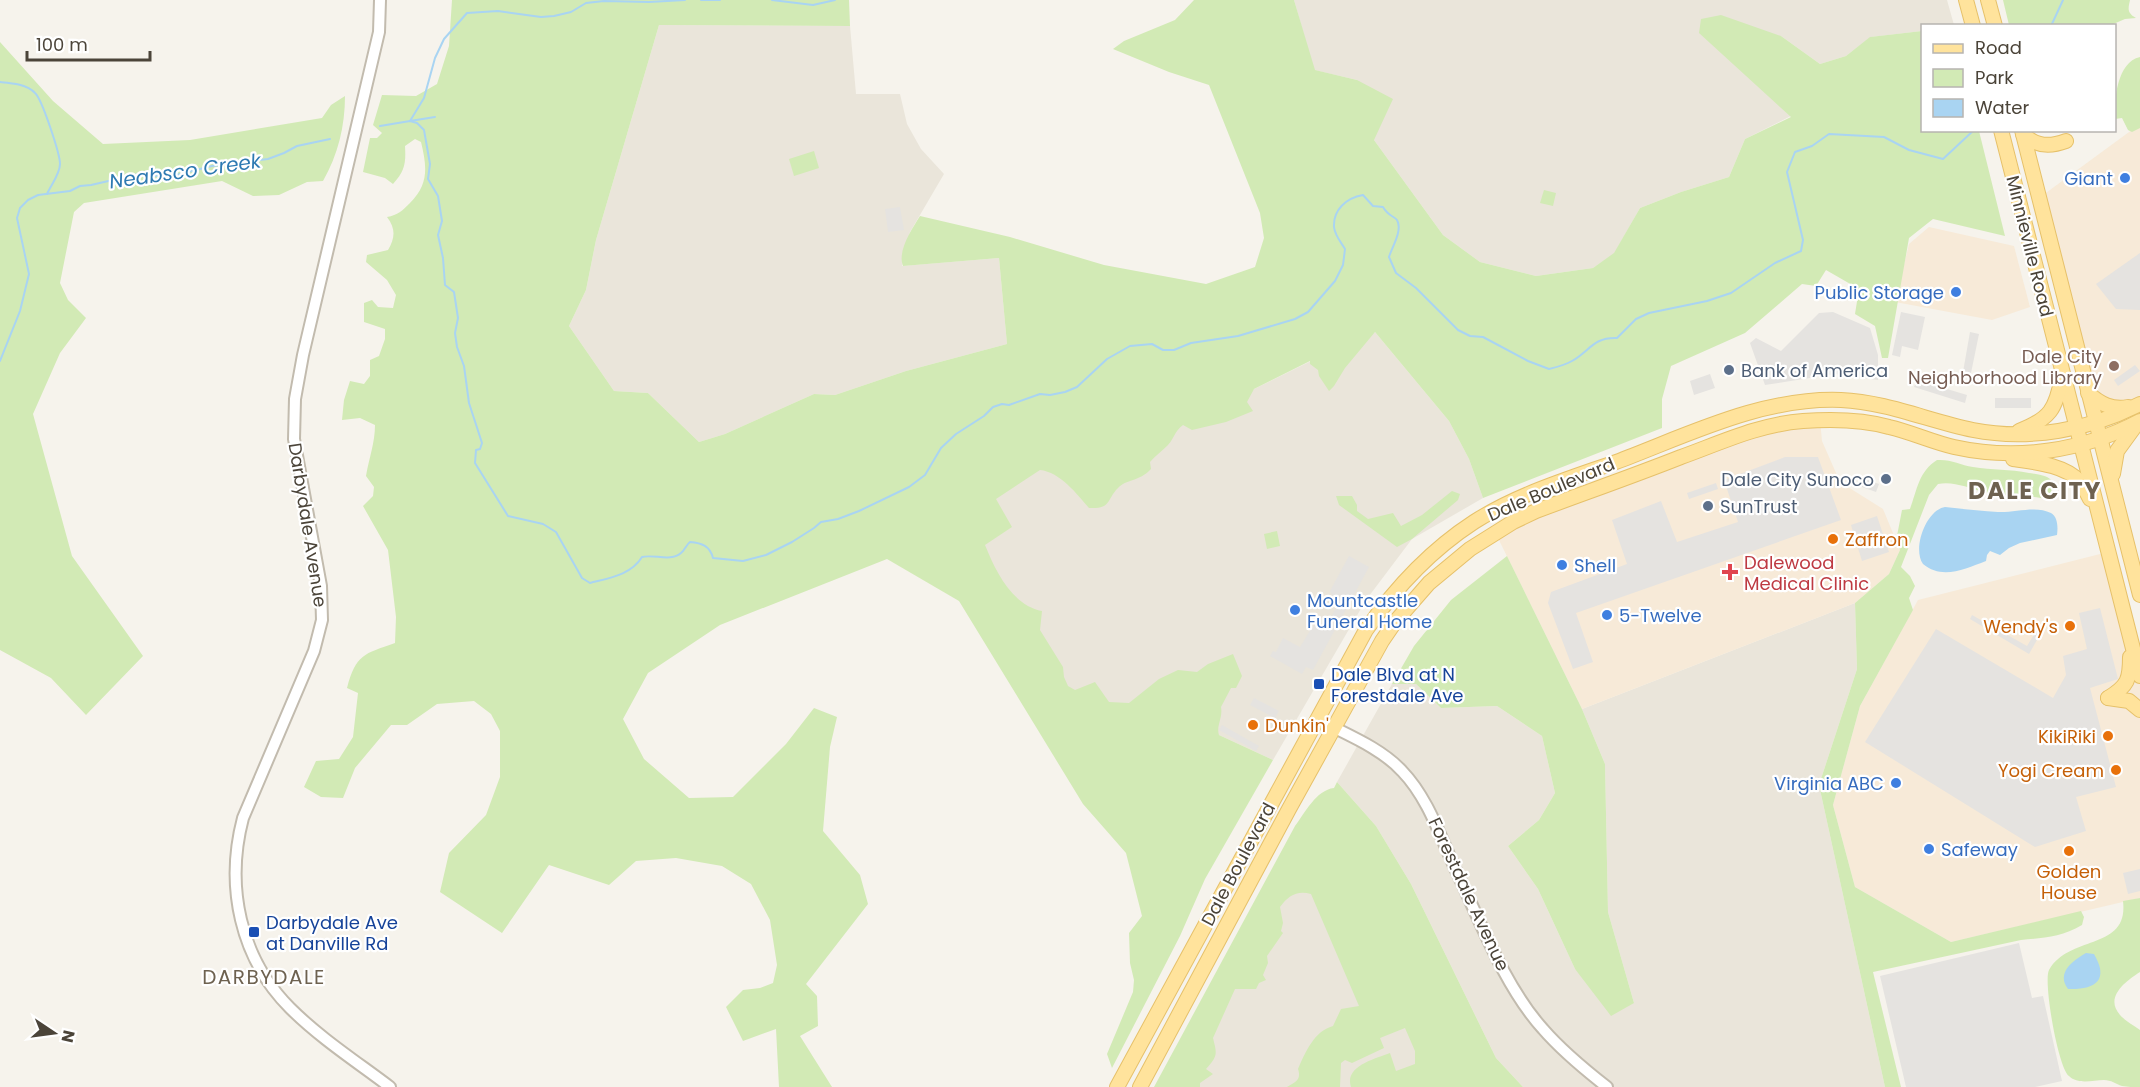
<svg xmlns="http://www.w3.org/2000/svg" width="2140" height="1087" font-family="Poppins,sans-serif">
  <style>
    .residential { fill: #eae5da }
    .commercial { fill: #f7ead8 }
    .green { fill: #d2eab5 }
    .parking { fill: #e5e3e0 }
    .water { fill: #a9d4f2 }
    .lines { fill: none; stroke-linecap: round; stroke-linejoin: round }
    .stream { stroke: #a9d4f2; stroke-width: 2 }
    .minor-casing { stroke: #c2bbae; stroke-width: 14 }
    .major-casing { stroke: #e6c16a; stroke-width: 16 }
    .minor { stroke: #fff; stroke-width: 10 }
    .major { stroke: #ffe39c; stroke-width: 14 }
    .shop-dot { fill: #3f7fe0; stroke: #fff; stroke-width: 2 }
    .education-dot { fill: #8d6e63; stroke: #fff; stroke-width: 2 }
    .service-dot { fill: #5c6f8a; stroke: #fff; stroke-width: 2 }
    .food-dot { fill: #e8710a; stroke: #fff; stroke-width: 2 }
    .health-dot { fill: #e0444e; stroke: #fff; stroke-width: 2 }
    .transit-dot { fill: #1a4fb4; stroke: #fff; stroke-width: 2 }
    .labels { text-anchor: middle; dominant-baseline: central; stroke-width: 4.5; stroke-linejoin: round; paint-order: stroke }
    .shop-label { font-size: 18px; fill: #366cbe; stroke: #fff; text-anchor: start }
    .street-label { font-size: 18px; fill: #4b4439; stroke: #fff }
    .education-label { font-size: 18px; fill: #785e54; stroke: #fff; text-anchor: end }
    .service-label { font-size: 18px; fill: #4e5e75; stroke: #fff; text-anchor: start }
    .food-label { font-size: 18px; fill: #c56008; stroke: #fff; text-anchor: end }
    .health-label { font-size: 18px; fill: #be3a42; stroke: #fff; text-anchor: start }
    .transit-label { font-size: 18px; fill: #164399; stroke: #fff; text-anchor: start }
    .water-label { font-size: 20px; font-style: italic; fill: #2e7ab2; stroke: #fff }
    .neighbourhood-label { font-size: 20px; letter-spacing: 1.5px; fill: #6e6250; stroke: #fff }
    .district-label { font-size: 24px; font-weight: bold; letter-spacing: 1.5px; fill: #6e6250; stroke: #fff }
  </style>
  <rect width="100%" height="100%" fill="#f6f3ec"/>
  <g class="residential">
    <path d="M1294 0H1947L1954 25 1922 26V31L1871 37 1846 56 1820 64 1781 36 1700 33 1791 116 1745 139 1729 177 1681 192 1640 208 1614 254 1593 268 1536 276 1480 262 1443 235 1374 140 1357 80 1314 70Z"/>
    <path d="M659 25 850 26 856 94H900L907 124 921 149 944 174 910 232 902 266 999 258 1007 344 906 371 835 395 814 394 725 434 699 442 648 393 614 391 569 326 586 290 596 240Z"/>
    <path d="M1375 332 1449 421 1469 459 1483 498 1412 539 1366 600 1273 760 1219 735 1114 709 1063 691 960 518 1054 456 1187 422 1311 361Z"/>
    <path d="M1855 603 1857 669 1819 785 1885 1087H1523L1496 1058 1411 884 1376 826 1337 782 1392 684H1416L1441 708 1497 706 1542 736 1555 793 1539 820 1508 846 1538 889 1575 969 1634 1003 1608 912 1605 764 1582 709Z"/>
    <path d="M1302 841 1458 1087H1167Z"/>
  </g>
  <g class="commercial">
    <path d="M2140 124V400L2119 407 2088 393 2039 198Z"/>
    <path d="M1929 227 2014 246 2030 307 1992 320 1895 302 1909 244Z"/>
    <path d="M1820 420 1822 441 1840 482 1883 509 1900 550 1889 574 1855 603 1582 709 1495 532 1769 426Z"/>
    <path d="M2108 552 2140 677V898L1951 942 1855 887 1833 805 1860 706 1918 600Z"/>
  </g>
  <g class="green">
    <path d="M452 0H849L850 26 659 25 596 240 586 290 569 326 614 391 648 393 699 442 725 434 814 394 835 395 906 371 1007 344 999 258 903 266C897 251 912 229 920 216L1010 237 1104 265 1206 284 1255 267 1264 238 1260 213 1209 85 1169 72 1113 49 1124 41 1175 20 1194 0H1294L1315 70 1357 80 1393 99 1374 140 1443 235 1480 262 1536 276 1593 268 1614 253 1640 208 1681 192 1729 177 1745 139 1791 117 1699 33 1701 19 1721 15 1781 36 1820 64 1846 56 1870 37 1922 31V130L1979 131 2005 236 1933 219 1909 238 1888 358H1882L1875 326 1855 314 1859 289 1826 270 1816 286 1802 284 1745 333 1671 366 1662 399V428L1483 498 1469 459 1449 421 1375 332 1345 368 1334 386 1329 391 1319 376 1318 370 1310 364V361L1254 389 1247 402 1253 411 1226 422 1192 430 1183 425C1174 432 1175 437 1168 445 1162 451 1156 455 1150 462L1151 469C1139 482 1126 479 1118 488 1106 500 1112 509 1089 508 1077 494 1060 472 1040 470L996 499 1012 527 985 545C996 572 1012 605 1042 611L1040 630 1063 667 1064 677 1068 686 1075 690 1095 682 1109 702 1129 703 1159 679 1178 670 1197 672 1208 664 1233 654 1242 676 1236 688H1231L1221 707C1223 718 1216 726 1219 735L1273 760 1205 879 1180 936 1112 1068 1107 1054 1133 992 1134 980 1130 963 1129 933 1142 916 1126 853 1083 804 959 601 887 559 720 625 648 673 623 719 644 759 689 798 733 797 786 744 814 708 837 717 830 747 823 831 860 875 868 904 806 984 817 996 818 1026 800 1036 832 1087H779L776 1029 743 1041 726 1007 743 990 760 988 773 983 777 965 770 920 751 884 722 866 676 858 636 861 609 885 549 865 502 933 440 892 449 853 486 815 500 777V731L491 714 474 701 437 704 407 725H391L355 768 343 798 321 797 304 787 316 761 339 759 353 737 358 693 347 688C356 654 364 654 395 643L396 617 388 550 363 506 373 496 374 487 366 476C369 458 375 443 375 425L360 418 342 420 344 400 350 381 364 384 370 376V360L379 356 385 339V329L364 322V303L372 300 378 307 393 308 396 295 387 280 366 262 367 255 388 250C395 238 396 229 387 217 398 215 402 211 410 203 429 184 427 167 421 142L415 139 405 146C406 163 405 171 393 184L385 178 363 172 370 138H377L382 133 373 125 382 95 416 96 437 84 449 46Z"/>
    <path d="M2003 0H2130C2128 9 2127 13 2136 18L2125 19 2111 25H2009Z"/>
    <path d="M0 42 53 101 103 144 190 140 322 118 331 105 345 96C345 126 338 155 323 181L307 182 279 195 253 196 222 181 84 203 74 212 60 283 68 300 86 318 60 353 33 414 72 556 143 656 86 715 51 678 0 650Z"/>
    <path d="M2140 57V128L2132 132 2128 130 2122 118 2115 119C2114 100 2117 62 2140 57Z"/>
    <path d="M814 151 819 168 794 176 789 159Z"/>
    <path d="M1544 190 1556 193 1553 206 1540 203Z"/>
    <path d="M1937 460C1951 459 1960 465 1973 467 1992 470 2010 469 2029 473 2035 474 2047 475 2051 480 2055 485 2051 492 2048 497L2041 498C2022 495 2003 496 1984 492 1968 488 1954 481 1938 484L1929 495 1901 567 1910 576 1915 586 1909 598 1913 610 1860 706 1833 805 1855 887 1951 942 2081 911 2084 917 2082 925C2061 937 2044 938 2021 940L1873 972 1901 1087H1885L1819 785 1857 669 1855 603 1889 574 1900 550 1896 541 1902 510 1910 509C1917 490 1919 471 1937 460Z"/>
    <path d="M1452 491 1460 494 1458 500 1412 539 1397 547 1339 505 1336 496H1352L1357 505V511L1368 519 1393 513 1401 526 1422 515Z"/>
    <path d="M1277 531 1280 546 1267 549 1264 534Z"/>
    <path d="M1507 556 1582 709 1605 764 1608 912 1634 1003 1611 1016 1575 969 1538 889 1508 846 1539 820 1555 793 1542 736 1497 706 1441 708 1416 684H1392L1414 646 1451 600Z"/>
    <path d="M1337 782 1376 826 1411 884 1496 1058 1523 1087H1351C1344 1066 1375 1059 1390 1053L1396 1071 1415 1064V1051L1405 1028 1380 1038 1384 1048 1352 1063 1345 1060 1341 1063 1340 1087H1287C1294 1082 1302 1081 1298 1069 1305 1053 1314 1031 1333 1026L1341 1009 1359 1006 1311 894C1297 890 1288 896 1280 907L1283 923 1281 931 1283 933 1267 956 1268 963 1263 975 1266 980 1259 983 1256 989H1235L1213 1038C1217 1054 1218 1056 1206 1069L1213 1074 1200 1083V1087H1154L1295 826C1305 813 1316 790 1334 788Z"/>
    <path d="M2140 898V972C2126 981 2104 997 2120 1015 2125 1021 2133 1025 2140 1030V1087C2134 1087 2127 1087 2122 1086 2116 1084 2111 1080 2104 1080 2093 1080 2078 1085 2069 1076 2058 1068 2043 981 2049 970 2070 934 2129 951 2123 901Z"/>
  </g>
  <g class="parking">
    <path d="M900 207 904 230 888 232 885 209Z"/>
    <path d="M2140 253V310L2116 309 2096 284Z"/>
    <path d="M1833 312 1870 328 1878 355V380L1835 374 1765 385 1750 343 1756 338 1781 351 1819 313Z"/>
    <path d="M1901 312 1925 317 1918 350 1902 346 1900 357 1892 355Z"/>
    <path d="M1970 332 1979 334 1971 373 1963 372Z"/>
    <path d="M2135 365 2140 371 2118 386 2114 380Z"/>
    <path d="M1710 374 1715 388 1694 395 1690 381Z"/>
    <path d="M1917 380 1967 395 1965 403 1914 387Z"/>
    <rect x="1995" y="398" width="36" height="10"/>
    <path d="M1785 457H1818L1841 520 1576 613 1593 662 1573 669 1548 603 1551 592 1627 564 1612 520 1661 501 1677 542 1738 522 1724 480Z"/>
    <path d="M1862 478 1879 484 1876 492 1859 486Z"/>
    <path d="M1716 483 1718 489 1689 499 1687 493Z"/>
    <path d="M1877 516 1889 552 1862 561 1851 525Z"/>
    <path d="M1349 556 1369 567 1313 670 1306 667 1302 674 1270 656 1273 651 1276 652 1283 638 1300 647 1313 626 1330 619 1337 606 1330 591Z"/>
    <path d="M2100 608 2118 679 2090 688 2116 787 2076 797 2086 831 2035 847 1865 742 1936 629 2053 698 2066 675 2063 656 2087 649 2079 613Z"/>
    <path d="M1972 615 2027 646 2038 628 2042 631 2029 654 1970 619Z"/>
    <path d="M1254 698 1279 711 1275 718 1250 705Z"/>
    <path d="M1222 725 1259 746 1256 751 1219 730Z"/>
    <path d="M2140 869V891L2128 894 2123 873Z"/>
    <path d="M2019 943 2032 998 2043 996 2062 1081 2035 1087H1906L1880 976Z"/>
  </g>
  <g class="water">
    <path d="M1945 507C1963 509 1981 511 1998 512 2014 513 2036 505 2051 513 2058 517 2058 528 2057 535L2020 543 2009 548 2000 555 1990 551 1987 555 1986 561C1965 569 1942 580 1923 564 1912 549 1926 510 1945 507Z"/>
    <path d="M2086 953 2094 954C2110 981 2094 990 2068 989 2056 973 2072 961 2086 953Z"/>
  </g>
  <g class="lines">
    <g class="stream">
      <path d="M701 0H720"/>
      <path d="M772 0 813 5 835 0"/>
      <path d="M2051 26 2063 0"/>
      <path d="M0 82C11 83 27 84 35 93 42 99 60 154 60 164 60 174 51 185 47 194"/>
      <path d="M435 117 410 121 424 98 435 58 444 39 467 13 498 11 541 17 554 16 571 12 586 3 604 1 649 2 685 0"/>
      <path d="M380 126 410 121 417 123 424 130 430 164 428 179 438 196 442 221 438 235 443 258 445 285 454 292 458 318 455 333 457 347 464 366 469 403 482 443 480 449 476 450 475 463 508 516 543 524 556 532 582 578 590 583C609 578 631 575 642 557 654 554 671 562 681 553 685 550 686 545 690 542 702 543 710 546 713 558L743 561 766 555 792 542 814 528 821 522 838 519 859 511 909 487 925 475 941 448 956 434 984 416 993 407 1002 404 1009 405 1040 394 1050 395 1065 392 1077 387 1107 359 1130 346 1152 344 1163 350H1174L1191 343 1238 336 1295 319 1308 312 1335 281 1343 265 1345 249C1341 242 1335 236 1334 227 1333 210 1346 198 1363 195L1373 206 1383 207C1388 216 1394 216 1397 220 1403 230 1392 247 1389 257L1396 273 1416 288 1458 330 1470 336 1483 337 1528 361 1549 369C1557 367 1565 365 1572 361 1590 351 1593 337 1617 338L1636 319 1649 313 1707 301 1731 293 1775 263 1801 251 1803 240 1787 172 1795 152 1812 146 1829 134 1884 137 1909 150 1943 159 1974 130"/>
      <path d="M0 361 20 311 29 274 17 218 20 208 28 200 38 195 70 191 80 186 91 185 139 174 153 176 176 175 212 166 268 159 284 153 297 146 330 139"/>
    </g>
    <defs>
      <g id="minor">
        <path d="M380 0 379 32 303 355 295 399 294 439 321 586 322 620 314 651 243 818C225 886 240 958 290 1008 320 1038 357 1062 390 1087"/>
        <path d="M1317 719C1345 734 1380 747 1402 771 1427 797 1439 833 1454 866 1479 918 1504 986 1543 1029 1562 1051 1584 1069 1607 1087"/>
      </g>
      <g id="major">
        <path d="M1966 0 1973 26"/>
        <path d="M1988 0 1995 26"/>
        <path d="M2001 130 2140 676"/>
        <path d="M2022 130 2140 595"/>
        <path d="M2023 134C2036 147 2050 147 2066 141"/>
        <path d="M2088 393C2100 404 2112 410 2128 407"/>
        <path d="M2019 431C2050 419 2056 409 2062 377"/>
        <path d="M2013 459C2034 462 2066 465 2080 482 2084 487 2087 493 2090 499"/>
        <path d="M2113 474 2117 451 2136 425"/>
        <path d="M2108 698C2128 686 2130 679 2130 657"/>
        <path d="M2108 698 2129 701 2140 710"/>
        <path d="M1117 1087 1366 630C1396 587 1431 550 1474 522 1518 494 1568 479 1616 462 1688 435 1762 397 1841 400 1887 402 1929 421 1973 430 2029 441 2090 430 2140 404"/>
        <path d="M1140 1087 1289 809 1382 641 1395 622 1429 583 1470 549 1513 522 1536 511C1584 493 1633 476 1681 457 1720 443 1760 424 1803 421 1831 419 1861 419 1889 427 1911 432 1932 442 1954 447 2017 461 2083 451 2140 421"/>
      </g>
    </defs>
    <use href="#minor" class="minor-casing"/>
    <use href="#major" class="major-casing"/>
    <use href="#minor" class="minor"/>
    <use href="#major" class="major"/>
  </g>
  <g class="shop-dot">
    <circle cx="2125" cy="178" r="6"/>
    <circle cx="1956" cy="292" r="6"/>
    <circle cx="1562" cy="565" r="6"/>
    <circle cx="1295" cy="610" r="6"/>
    <circle cx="1607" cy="615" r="6"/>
    <circle cx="1896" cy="783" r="6"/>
    <circle cx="1929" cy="849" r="6"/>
  </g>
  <circle class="education-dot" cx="2114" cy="366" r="6"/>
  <g class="service-dot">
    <circle cx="1729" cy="370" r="6"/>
    <circle cx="1886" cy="479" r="6"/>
    <circle cx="1708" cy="506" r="6"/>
  </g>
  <g class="food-dot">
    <circle cx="1833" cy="539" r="6"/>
    <circle cx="2070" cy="626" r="6"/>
    <circle cx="1253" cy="725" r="6"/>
    <circle cx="2108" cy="736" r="6"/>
    <circle cx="2116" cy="770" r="6"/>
    <circle cx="2069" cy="851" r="6"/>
  </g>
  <path class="health-dot" d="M1727 563h6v6h6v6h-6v6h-6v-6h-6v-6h6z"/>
  <g class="transit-dot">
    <rect x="1313" y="678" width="12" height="12" rx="3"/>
    <rect x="248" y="926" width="12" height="12" rx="3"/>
  </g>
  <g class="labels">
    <g class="shop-label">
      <text x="2113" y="178" text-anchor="end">Giant</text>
      <text x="1944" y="292" text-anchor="end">Public Storage</text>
      <text x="1574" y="565">Shell</text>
      <text x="1307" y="600">Mountcastle<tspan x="1307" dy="21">Funeral Home</tspan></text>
      <text x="1619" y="615">5-Twelve</text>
      <text x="1884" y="783" text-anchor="end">Virginia ABC</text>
      <text x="1941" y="849">Safeway</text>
    </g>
    <g class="street-label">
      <text transform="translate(2030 246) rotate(76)">Minnieville Road</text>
      <text transform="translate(1551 489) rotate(-23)">Dale Boulevard</text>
      <text transform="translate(308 525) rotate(81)">Darbydale Avenue</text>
      <text transform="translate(1238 864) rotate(-62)">Dale Boulevard</text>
      <text transform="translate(1469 894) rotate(65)">Forestdale Avenue</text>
    </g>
    <g class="education-label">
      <text x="2102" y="356">Dale City<tspan x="2102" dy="21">Neighborhood Library</tspan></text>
    </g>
    <g class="service-label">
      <text x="1741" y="370">Bank of America</text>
      <text x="1874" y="479" text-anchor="end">Dale City Sunoco</text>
      <text x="1720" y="506">SunTrust</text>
    </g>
    <g class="food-label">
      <text x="1845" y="539" text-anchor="start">Zaffron</text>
      <text x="2058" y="626">Wendy's</text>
      <text x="1265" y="725" text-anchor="start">Dunkin'</text>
      <text x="2096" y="736">KikiRiki</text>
      <text x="2104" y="770">Yogi Cream</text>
      <text x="2069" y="871" text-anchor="middle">Golden<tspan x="2069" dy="21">House</tspan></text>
    </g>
    <g class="health-label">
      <text x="1744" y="562">Dalewood<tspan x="1744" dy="21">Medical Clinic</tspan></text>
    </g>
    <g class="transit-label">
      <text x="1331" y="674">Dale Blvd at N<tspan x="1331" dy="21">Forestdale Ave</tspan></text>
      <text x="266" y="922">Darbydale Ave<tspan x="266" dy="21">at Danville Rd</tspan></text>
    </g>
    <g class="water-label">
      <text transform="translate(185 171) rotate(-8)">Neabsco Creek</text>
    </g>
    <g class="neighbourhood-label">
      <text x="264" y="977">DARBYDALE</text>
    </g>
    <g class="district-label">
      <text x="2035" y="490">DALE CITY</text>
    </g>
  </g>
  <rect x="1921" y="24" width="195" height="108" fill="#ffffff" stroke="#b7b4b0" stroke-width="1.5"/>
  <rect x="1933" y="44" width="30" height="9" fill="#ffe39c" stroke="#b7b4b0" stroke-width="1.5"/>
  <text x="1975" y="54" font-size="18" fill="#4b4439">Road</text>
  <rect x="1933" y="69" width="30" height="18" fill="#d2eab5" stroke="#b7b4b0" stroke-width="1.5"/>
  <text x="1975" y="84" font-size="18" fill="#4b4439">Park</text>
  <rect x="1933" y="99" width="30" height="18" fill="#a9d4f2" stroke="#b7b4b0" stroke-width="1.5"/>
  <text x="1975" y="114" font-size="18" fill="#4b4439">Water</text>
  <g transform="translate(54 1033) rotate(103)" stroke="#ffffff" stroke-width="4.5" paint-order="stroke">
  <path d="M0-4.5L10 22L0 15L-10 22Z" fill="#4b4439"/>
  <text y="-9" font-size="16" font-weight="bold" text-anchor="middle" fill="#4b4439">N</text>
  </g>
  <path d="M27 51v9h123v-9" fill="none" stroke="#4b4439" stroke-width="3"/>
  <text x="36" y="51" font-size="18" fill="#4b4439" stroke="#ffffff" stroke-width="4.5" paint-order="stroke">100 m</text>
</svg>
